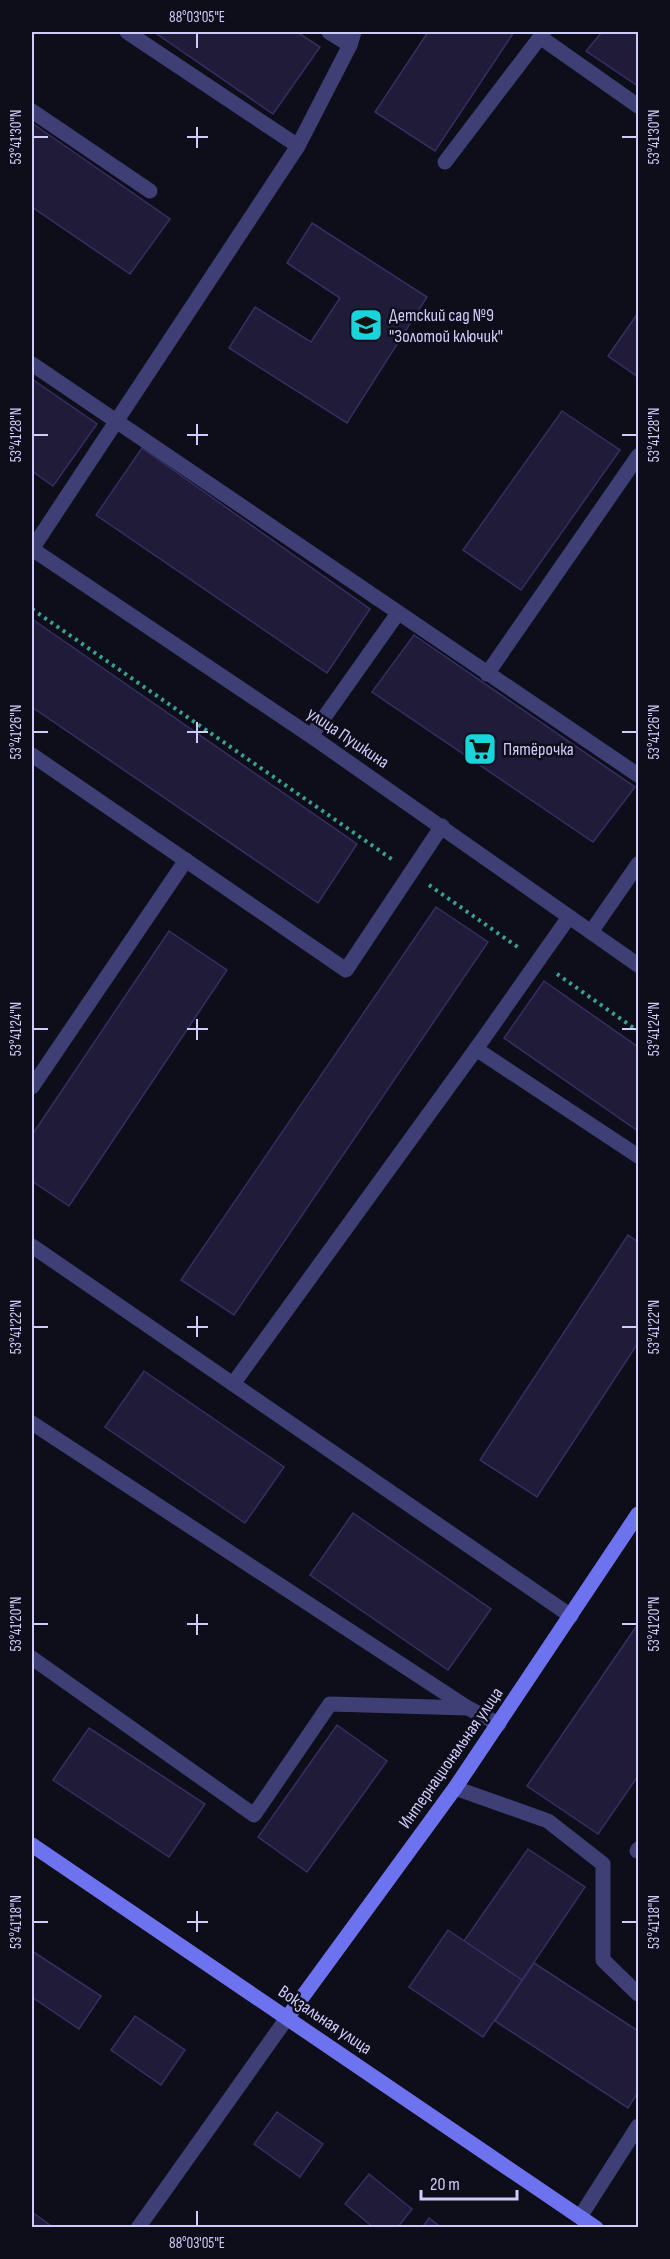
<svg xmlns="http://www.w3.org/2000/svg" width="670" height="2259" font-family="'Sofia Sans Condensed',sans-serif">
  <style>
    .building { fill: #1f1b39; stroke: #362f63; stroke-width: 1.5 }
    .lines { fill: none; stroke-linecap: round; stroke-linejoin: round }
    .path { stroke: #39a193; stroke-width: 4; stroke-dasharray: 3 4.5; stroke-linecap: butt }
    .lane { stroke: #3d3f75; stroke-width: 15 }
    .street { stroke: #3d3f75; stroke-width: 15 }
    .secondary { stroke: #6d73ef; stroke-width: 15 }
    .ticks { fill: none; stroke: #ceccfa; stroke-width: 2 }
    .labels { text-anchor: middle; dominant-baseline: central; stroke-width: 5; stroke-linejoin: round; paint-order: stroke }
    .poi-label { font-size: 18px; fill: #ceccfa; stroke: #0e0d1a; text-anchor: start }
    .street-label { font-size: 18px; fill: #ceccfa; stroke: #0e0d1a }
    .neatline { fill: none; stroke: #ceccfa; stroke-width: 2 }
    .ticks-label { font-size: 15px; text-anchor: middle; fill: #ceccfa }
  </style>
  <rect width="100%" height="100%" fill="#0e0d1a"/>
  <g class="building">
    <path d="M154 32H297L320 47 273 114Z"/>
    <path d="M428 32H514L435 151 375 112Z"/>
    <path d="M602 32H638V86L586 51Z"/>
    <path d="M32 123 170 219 130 274 32 207Z"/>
    <path d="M312 223 427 297 347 423 229 348 255 307 311 342 340 298 287 263Z"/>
    <path d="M638 313V377L608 356Z"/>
    <path d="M32 379 97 424 53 486 32 471Z"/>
    <path d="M562 411 620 450 521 590 463 550Z"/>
    <path d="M142 448 370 609 327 673 96 515Z"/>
    <path d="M32 619 357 844 318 903 32 707Z"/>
    <path d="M414 635 635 787 593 842 372 692Z"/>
    <path d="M436 907 488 942 234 1315 181 1280Z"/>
    <path d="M169 931 227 970 69 1206 32 1181V1135Z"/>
    <path d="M544 981 638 1047V1131L504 1038Z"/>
    <path d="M628 1235 638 1242V1343L537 1497 480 1460Z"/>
    <path d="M144 1371 284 1467 245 1523 105 1427Z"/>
    <path d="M353 1513 491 1609 448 1670 310 1575Z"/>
    <path d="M638 1624V1776L598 1834 527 1786Z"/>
    <path d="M337 1725 387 1761 307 1872 258 1837Z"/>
    <path d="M89 1728 205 1804 169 1857 53 1780Z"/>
    <path d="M528 1849 585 1887 522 1980 464 1941Z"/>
    <path d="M448 1930 522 1980 483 2037 409 1987Z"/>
    <path d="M32 1951 101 1996 79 2029 32 1997Z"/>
    <path d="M534 1963 638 2031V2092L628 2108 495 2021Z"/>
    <path d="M135 2016 185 2050 161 2085 111 2050Z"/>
    <path d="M277 2112 323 2144 300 2177 254 2144Z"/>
    <path d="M369 2174 412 2209 397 2228H374L345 2204Z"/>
    <path d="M32 2212 54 2228H32Z"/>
    <path d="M429 2218 442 2228H422Z"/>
  </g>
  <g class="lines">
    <g class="path">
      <path d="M32 609 393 860"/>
      <path d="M429 885 519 948"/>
      <path d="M557 974 638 1031"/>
    </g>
    <g class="lane">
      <path d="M127 32 298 146 350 45"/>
      <path d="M329 32 350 45 354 32"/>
      <path d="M540 37 638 106"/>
      <path d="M32 111 150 191"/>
      <path d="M445 162 544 32"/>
      <path d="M32 364 638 775"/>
      <path d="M32 549 298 146"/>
      <path d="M487 674 638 456"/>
      <path d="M311 736 398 613"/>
      <path d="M32 755 346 970 442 826"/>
      <path d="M591 932 638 864"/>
      <path d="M476 1049 638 1156"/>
      <path d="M32 1087 186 860"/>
      <path d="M32 1246 571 1616"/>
      <path d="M233 1384 476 1049 569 917"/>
      <path d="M32 1423 468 1708 499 1724"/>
      <path d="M32 1658 254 1815 330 1704 468 1708"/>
      <path d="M455 1788 548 1821 603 1864V1960L638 1994"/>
      <path d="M637 1851 638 1849"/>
      <path d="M580 2217 638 2126"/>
    </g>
    <g class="street">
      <path d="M32 549 311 736 638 965"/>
      <path d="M138 2228 287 2018"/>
    </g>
    <g class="secondary">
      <path d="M32 1845 596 2228"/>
      <path d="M287 2018 455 1788 638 1514"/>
    </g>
  </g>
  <path class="ticks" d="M197 33V48M197 127V148M33 137H48M187 137H208M622 137H637M197 424V445M33 435H48M187 435H208M622 435H637M197 722V743M33 732H48M187 732H208M622 732H637M197 1019V1040M33 1029H48M187 1029H208M622 1029H637M197 1316V1337M33 1327H48M187 1327H208M622 1327H637M197 1614V1635M33 1624H48M187 1624H208M622 1624H637M197 1911V1932M33 1922H48M187 1922H208M622 1922H637M197 2211V2226"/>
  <defs>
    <symbol id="school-square" viewBox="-11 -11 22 22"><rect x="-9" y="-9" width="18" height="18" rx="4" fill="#17d5da" stroke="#0e0d1a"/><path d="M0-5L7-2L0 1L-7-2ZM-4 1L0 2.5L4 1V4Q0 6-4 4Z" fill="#111"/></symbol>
    <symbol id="supermarket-square" viewBox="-11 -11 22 22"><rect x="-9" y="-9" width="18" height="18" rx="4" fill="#17d5da" stroke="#0e0d1a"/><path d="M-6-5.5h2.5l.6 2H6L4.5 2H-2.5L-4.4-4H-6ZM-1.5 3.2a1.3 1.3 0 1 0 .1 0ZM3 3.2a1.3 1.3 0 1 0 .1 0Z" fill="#111"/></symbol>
  </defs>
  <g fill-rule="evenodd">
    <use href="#school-square" x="347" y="306" width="38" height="38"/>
    <use href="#supermarket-square" x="461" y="730" width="38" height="38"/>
  </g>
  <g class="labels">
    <g class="poi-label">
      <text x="389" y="315">Детский сад №9<tspan x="389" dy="21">"Золотой ключик"</tspan></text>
      <text x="503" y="749">Пятёрочка</text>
    </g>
    <g class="street-label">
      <text transform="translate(348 738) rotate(34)">улица Пушкина</text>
      <text transform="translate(451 1758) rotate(-55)">Интернациональная улица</text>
      <text transform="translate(325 2020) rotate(34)">Вокзальная улица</text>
    </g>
  </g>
  <rect width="670" height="2259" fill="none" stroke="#0e0d1a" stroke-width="66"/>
  <path d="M421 2190v9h96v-9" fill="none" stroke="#ceccfa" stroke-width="3"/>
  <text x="430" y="2190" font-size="18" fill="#ceccfa" stroke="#0e0d1a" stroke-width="4.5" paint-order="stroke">20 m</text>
  <rect x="33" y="33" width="604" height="2193" class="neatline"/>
  <g class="ticks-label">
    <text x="197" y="22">88°03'05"E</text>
    <text transform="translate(16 137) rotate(-90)" y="5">53°41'30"N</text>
    <text transform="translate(654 137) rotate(-90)" y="5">53°41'30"N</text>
    <text transform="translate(16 435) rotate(-90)" y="5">53°41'28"N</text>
    <text transform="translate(654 435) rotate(-90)" y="5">53°41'28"N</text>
    <text transform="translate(16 732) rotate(-90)" y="5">53°41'26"N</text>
    <text transform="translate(654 732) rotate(-90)" y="5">53°41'26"N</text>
    <text transform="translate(16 1029) rotate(-90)" y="5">53°41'24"N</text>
    <text transform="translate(654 1029) rotate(-90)" y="5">53°41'24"N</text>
    <text transform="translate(16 1327) rotate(-90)" y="5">53°41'22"N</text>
    <text transform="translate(654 1327) rotate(-90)" y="5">53°41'22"N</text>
    <text transform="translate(16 1624) rotate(-90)" y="5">53°41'20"N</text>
    <text transform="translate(654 1624) rotate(-90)" y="5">53°41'20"N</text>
    <text transform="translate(16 1922) rotate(-90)" y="5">53°41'18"N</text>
    <text transform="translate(654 1922) rotate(-90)" y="5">53°41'18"N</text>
    <text x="197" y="2248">88°03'05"E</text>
  </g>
</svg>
